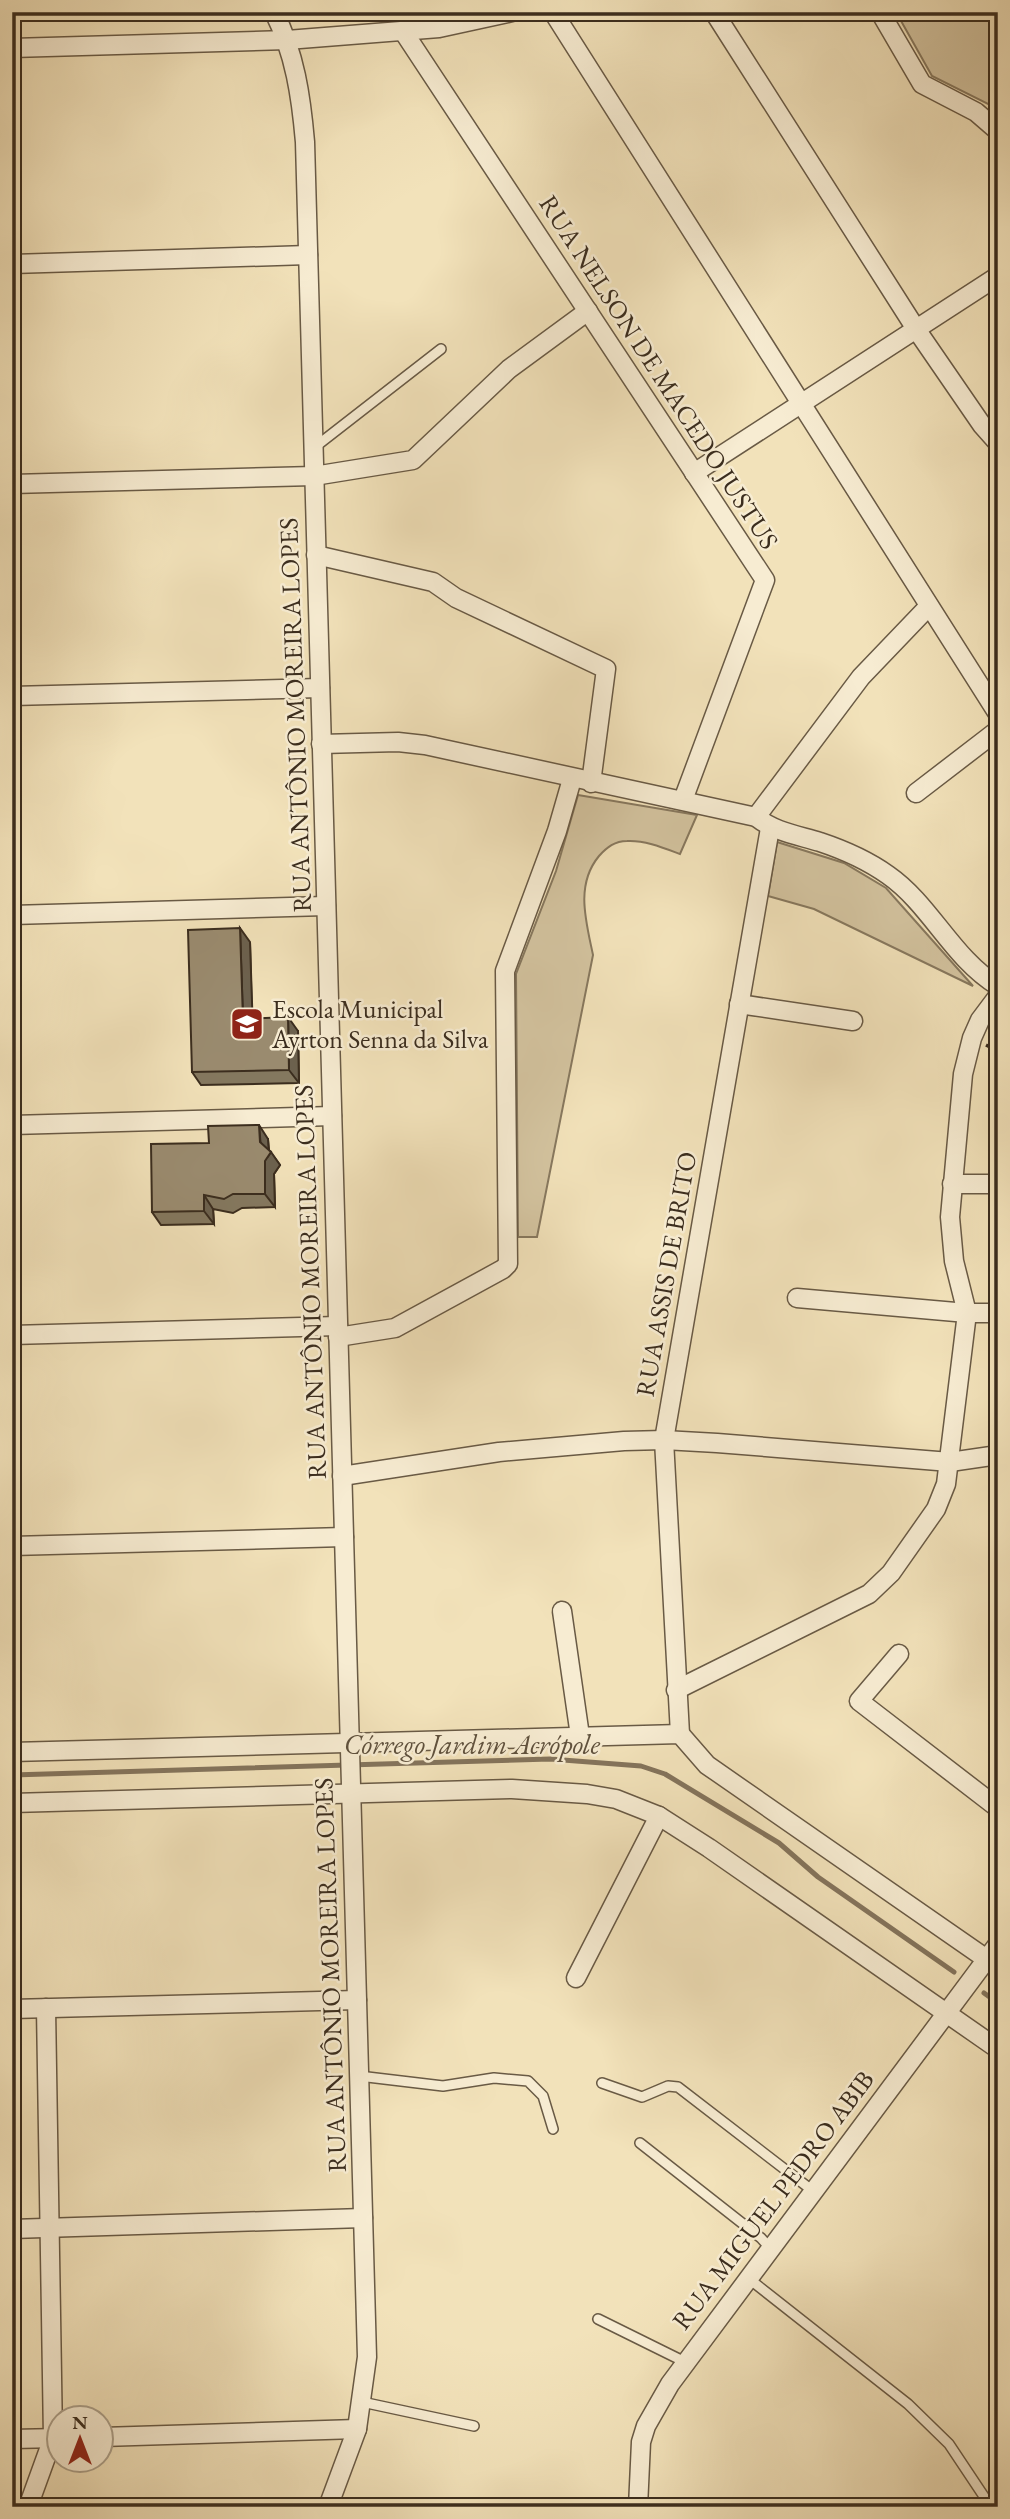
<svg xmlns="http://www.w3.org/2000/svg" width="1010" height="2519" font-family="'EB Garamond',serif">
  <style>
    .green { fill: #d3c39f; stroke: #87785e; stroke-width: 2 }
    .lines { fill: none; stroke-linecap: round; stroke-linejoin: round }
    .stream { stroke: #84745c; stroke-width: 5 }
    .service-casing { stroke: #695a45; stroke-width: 12 }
    .minor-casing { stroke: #695a45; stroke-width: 21 }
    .path { stroke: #3b2d1e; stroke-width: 3.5; stroke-dasharray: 5 3.5; stroke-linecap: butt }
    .service { stroke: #f7ecd2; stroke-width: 9 }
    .minor { stroke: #f7ecd2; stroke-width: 18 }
    .wall { fill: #84785f; stroke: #3b2d1e; stroke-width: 2 }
    .shaded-wall { fill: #6c614e; stroke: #3b2d1e; stroke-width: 2 }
    .building { fill: #9a8b6f; stroke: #3b2d1e; stroke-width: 2 }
    .labels { text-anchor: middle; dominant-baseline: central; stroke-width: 5; stroke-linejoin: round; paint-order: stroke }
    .street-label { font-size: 26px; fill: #3b2d1e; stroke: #f7ecd2 }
    .poi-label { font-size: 26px; fill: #3b2d1e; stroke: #f7ecd2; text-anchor: start }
    .water-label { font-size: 28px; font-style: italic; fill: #5f513d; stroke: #f7ecd2 }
  </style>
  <rect width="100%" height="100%" fill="#f2e2ba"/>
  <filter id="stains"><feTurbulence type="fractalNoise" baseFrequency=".00286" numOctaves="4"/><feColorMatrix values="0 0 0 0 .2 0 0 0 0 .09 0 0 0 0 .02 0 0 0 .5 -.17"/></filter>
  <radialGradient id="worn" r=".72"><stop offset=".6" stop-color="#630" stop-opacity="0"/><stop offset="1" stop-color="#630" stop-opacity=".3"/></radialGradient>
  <g class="green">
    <path d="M896 12H998V109L932 76Z"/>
    <path d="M578 795 697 815 680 854C664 848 645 840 627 841 615 841 607 847 599 856 575 885 586 921 593 955L537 1237H518L516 974 556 871Z"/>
    <path d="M777 842 844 863 886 888 973 986 814 909 768 896Z"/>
  </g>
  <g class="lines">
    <g class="stream">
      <path d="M12 1775 550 1759 641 1766 665 1774 779 1843 818 1877 954 1972"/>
      <path d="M984 1993 998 2003"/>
    </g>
    <defs>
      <g id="service">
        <path d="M315 447 441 349"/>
        <path d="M359 2076 443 2086 494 2078 528 2081 543 2096 553 2129"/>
        <path d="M602 2083 642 2097 668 2086 678 2087 813 2191"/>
        <path d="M640 2143 761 2238 770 2248"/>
        <path d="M748 2278 908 2404 949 2444 991 2507"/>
        <path d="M598 2319 685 2362"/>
        <path d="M362 2402 474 2426"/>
      </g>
      <g id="minor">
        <path d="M274 12C295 54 301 96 305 142L367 2357 357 2429 328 2507"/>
        <path d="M553 12 998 714"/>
        <path d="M714 12 916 329 982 425 998 443"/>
        <path d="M880 12 922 84 976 112 998 131"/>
        <path d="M403 31 765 580 683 800"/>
        <path d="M12 48 287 40 439 28 512 12"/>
        <path d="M12 264 308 255"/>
        <path d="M694 473 998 276"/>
        <path d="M12 484 314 476 413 460 509 369 588 311"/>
        <path d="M316 555 433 582 456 598 606 669 591 783"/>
        <path d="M12 696 320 688"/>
        <path d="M321 744 398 742 425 745 756 817C775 832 797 835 820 842 844 850 867 860 888 875 931 905 952 958 998 986"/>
        <path d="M916 793 998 730"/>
        <path d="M756 817 861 677 929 606"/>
        <path d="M12 915 326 906"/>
        <path d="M739 1004 853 1021"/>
        <path d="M12 1125 332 1116"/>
        <path d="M952 1184H998"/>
        <path d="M797 1298 967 1313H998"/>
        <path d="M12 1335 338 1326"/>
        <path d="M338 1337 395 1328 503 1269 508 1264 505 971 557 831 572 779"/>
        <path d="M342 1476 499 1452 624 1441 664 1440 717 1443 950 1462 998 1455"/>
        <path d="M12 1546 344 1537"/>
        <path d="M562 1611 580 1736"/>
        <path d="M899 1654 859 1701 998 1808"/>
        <path d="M676 1690 869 1594 891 1573 936 1509 946 1484 967 1313 954 1261 950 1217 963 1074 972 1038 980 1020 998 996"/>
        <path d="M680 1734 664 1440 770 828"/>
        <path d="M12 1752 680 1734 707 1765 998 1967"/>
        <path d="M12 1803 512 1789 587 1794 616 1799 659 1816 709 1848 998 2049"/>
        <path d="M576 1978 659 1816"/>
        <path d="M12 2009 357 2000"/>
        <path d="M12 2229 363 2218"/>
        <path d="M102 2437 357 2429"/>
        <path d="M12 2439 60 2438"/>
        <path d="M28 2507 53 2438 46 2008"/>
        <path d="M638 2507 641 2442 646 2426 670 2384 998 1944"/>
      </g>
    </defs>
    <use href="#service" class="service-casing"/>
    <use href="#minor" class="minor-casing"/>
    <path class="path" d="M986 1045 998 1051"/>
    <use href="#service" class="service"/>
    <use href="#minor" class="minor"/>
  </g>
  <g class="wall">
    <path d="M250 942 252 1018 298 1031 299 1083 201 1085 192 1072Z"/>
    <path d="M268 1139 269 1150 280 1165 274 1174 275 1207 242 1208 233 1213 213 1209 214 1224 161 1225 152 1212 209 1143Z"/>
  </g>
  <g class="shaded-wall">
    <path d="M240 928 250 942 253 1032 243 1019Z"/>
    <path d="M288 1017 298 1031 299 1083 289 1070Z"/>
    <path d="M259 1125 268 1139 269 1155 271 1152 280 1165 274 1174 275 1207 265 1194Z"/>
    <path d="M204 1195 213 1209 214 1224 204 1211Z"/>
  </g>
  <g class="building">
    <path d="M240 928 243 1019 288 1017 289 1070 192 1072 188 930Z"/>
    <path d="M259 1125 260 1142 271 1152 265 1161V1194H233L224 1199 204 1195V1211L152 1212 151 1144 209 1143 208 1126Z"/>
  </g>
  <defs>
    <symbol id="school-square" viewBox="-11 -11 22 22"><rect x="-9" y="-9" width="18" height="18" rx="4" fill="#8f2418" stroke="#f7ecd2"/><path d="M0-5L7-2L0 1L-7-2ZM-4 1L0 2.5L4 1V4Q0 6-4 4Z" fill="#fff"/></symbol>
  </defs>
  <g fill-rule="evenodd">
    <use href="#school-square" x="228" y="1005" width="38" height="38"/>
  </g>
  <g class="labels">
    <g class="street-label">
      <text transform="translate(659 372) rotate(57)">RUA NELSON DE MACEDO JUSTUS</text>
      <text transform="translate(295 715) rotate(-92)">RUA ANTÔNIO MOREIRA LOPES</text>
      <text transform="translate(666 1274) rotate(-80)">RUA ASSIS DE BRITO</text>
      <text transform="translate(310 1282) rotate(-92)">RUA ANTÔNIO MOREIRA LOPES</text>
      <text transform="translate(330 1975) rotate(-92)">RUA ANTÔNIO MOREIRA LOPES</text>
      <text transform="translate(773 2200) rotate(-53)">RUA MIGUEL PEDRO ABIB</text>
    </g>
    <g class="poi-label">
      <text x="272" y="1009">Escola Municipal<tspan x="272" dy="30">Ayrton Senna da Silva</tspan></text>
    </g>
    <g class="water-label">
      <text x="472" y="1744">Córrego Jardim Acrópole</text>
    </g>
  </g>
  <rect width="1010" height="2519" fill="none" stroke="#f2e2ba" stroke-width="42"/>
  <rect x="14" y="14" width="982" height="2491" fill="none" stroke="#3b2d1e" stroke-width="3.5"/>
  <rect x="21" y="21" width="968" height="2477" fill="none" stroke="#3b2d1e" stroke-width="2"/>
  <g transform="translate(80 2439)"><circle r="33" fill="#f7ecd2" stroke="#aca08a" stroke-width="2"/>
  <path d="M0-5L12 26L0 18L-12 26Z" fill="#8f2418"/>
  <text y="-10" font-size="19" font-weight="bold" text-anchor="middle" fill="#3b2d1e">N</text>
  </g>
  <rect width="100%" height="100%" filter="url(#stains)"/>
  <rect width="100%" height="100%" fill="url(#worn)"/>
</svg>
